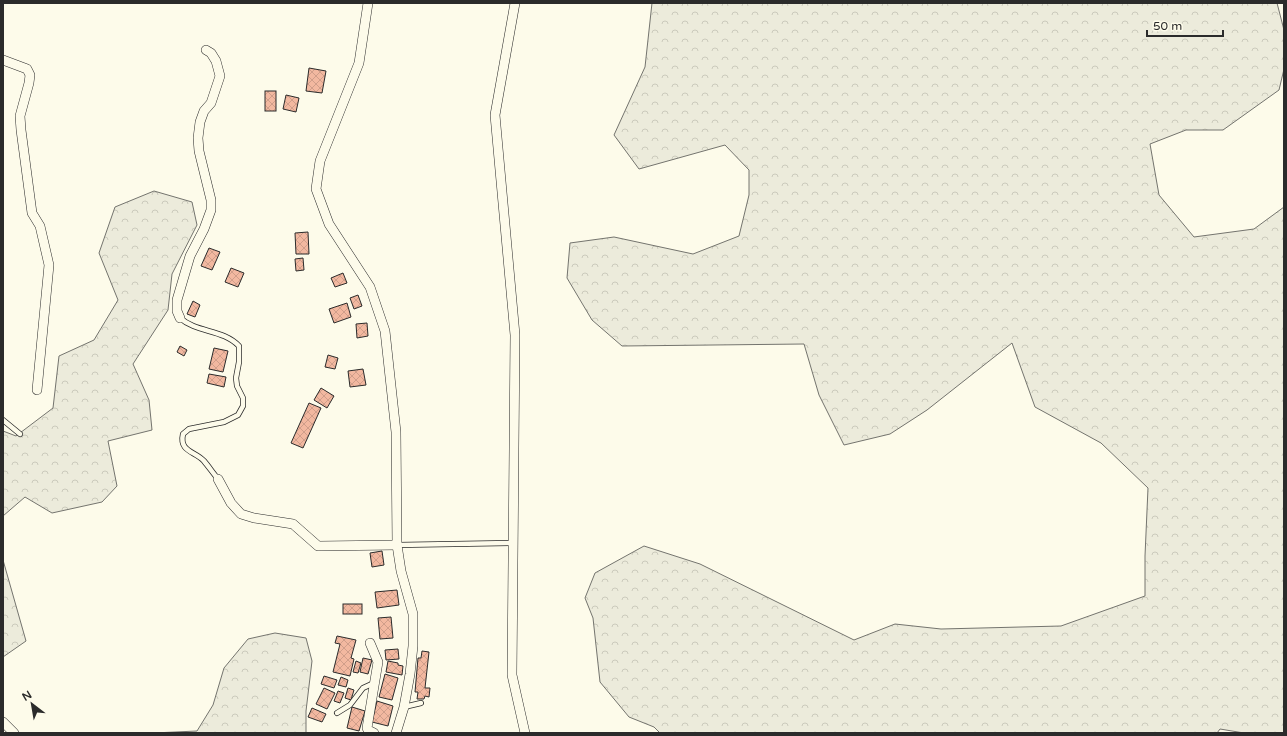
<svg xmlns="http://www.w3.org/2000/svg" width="1287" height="736" font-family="'Varela Round',sans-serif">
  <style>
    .forest { fill: url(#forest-crowns); stroke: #74746e }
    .building { fill: url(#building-cross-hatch); stroke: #2b2b2b }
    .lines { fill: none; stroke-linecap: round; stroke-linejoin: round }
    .lane-casing { stroke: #2b2b2b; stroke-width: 6 }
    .street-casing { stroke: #2b2b2b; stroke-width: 10 }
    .lane { stroke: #fdfbea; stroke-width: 4.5 }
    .street { stroke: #fdfbea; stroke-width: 9 }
  </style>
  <defs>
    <pattern id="forest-crowns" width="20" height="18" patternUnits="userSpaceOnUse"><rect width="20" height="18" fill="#ecebdb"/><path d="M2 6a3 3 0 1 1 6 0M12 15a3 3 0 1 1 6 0" fill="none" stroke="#cbcabc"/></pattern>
    <pattern id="building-cross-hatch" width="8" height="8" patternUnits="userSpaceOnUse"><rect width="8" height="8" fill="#f2b8a0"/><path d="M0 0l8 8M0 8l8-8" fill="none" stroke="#d09e8a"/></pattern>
  </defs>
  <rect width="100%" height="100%" fill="#fdfbea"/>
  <g class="forest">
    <path d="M652 3H1277L1284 30V69L1279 90 1223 130H1186L1150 144 1159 195 1194 237 1254 229 1284 207V733H1244L1220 729 1217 733H660L654 727 629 717 600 682 593 618 585 598 595 573 644 546 700 564 854 640 895 624 941 629 1061 626 1145 596V556L1148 488 1101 443 1035 407 1012 343 927 410 890 434 844 445 819 395 804 344 622 346 592 320 567 278 570 243 614 237 693 254 739 236 749 195V170L725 145 639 169 614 135 645 67Z"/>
    <path d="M154 191 192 202 197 225 172 274 168 310 133 364 149 400 152 430 108 441 117 486 102 502 52 513 25 497 3 516V431L16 436 53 408 59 356 94 340 118 300 99 253 115 207Z"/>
    <path d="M3 560 26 641 3 657Z"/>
    <path d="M275 633 306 638 312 661 306 711V733H153L197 731 213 705 224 668 248 639Z"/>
  </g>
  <g class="building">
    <path d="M309 68 326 71 322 93 306 91Z"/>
    <rect x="265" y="91" width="11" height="20"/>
    <path d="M286 95 299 98 296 112 283 109Z"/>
    <path d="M308 232 309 254H296L295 233Z"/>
    <path d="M209 248 220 252 212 270 201 266Z"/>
    <path d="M303 258 304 270 296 271 295 259Z"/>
    <path d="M231 268 244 273 238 287 225 282Z"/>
    <path d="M343 273 347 283 335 287 331 278Z"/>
    <path d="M358 295 362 306 354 309 350 298Z"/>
    <path d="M193 301 200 305 195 317 187 314Z"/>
    <path d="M347 303 351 317 334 323 329 309Z"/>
    <path d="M367 323 368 336 357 338 356 324Z"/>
    <path d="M180 346 187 350 184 356 177 352Z"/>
    <path d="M214 348 228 351 223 372 209 369Z"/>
    <path d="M328 355 338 358 335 369 325 367Z"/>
    <path d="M363 369 366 385 350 387 348 371Z"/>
    <path d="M209 374 226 377 224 387 207 383Z"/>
    <path d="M321 388 334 396 327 408 314 400Z"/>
    <path d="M309 403 321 408 303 448 291 443Z"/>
    <path d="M382 551 384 565 372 567 370 553Z"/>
    <path d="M397 590 399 605 377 608 375 592Z"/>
    <rect x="343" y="604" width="19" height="10"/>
    <path d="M391 617 393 638 380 639 378 618Z"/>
    <path d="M337 636 356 640 351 658 354 659 350 676 333 672 340 644 335 643Z"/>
    <path d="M398 649 399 659 386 660 385 650Z"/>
    <path d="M422 651 429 652 425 688H430L429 697 425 696 424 699H417L418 692H415L418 658H421Z"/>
    <path d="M363 658 372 660 368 674 360 672Z"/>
    <path d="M356 661 361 663 358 673 353 672Z"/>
    <path d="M388 661 398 663V665L403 666 402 675 386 672Z"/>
    <path d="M385 674 398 678 392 700 379 697Z"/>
    <path d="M324 676 337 680 334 688 321 684Z"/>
    <path d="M341 677 348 680 346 687 338 685Z"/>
    <path d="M324 688 335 693 327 709 316 704Z"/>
    <path d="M348 688 354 690 351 700 345 698Z"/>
    <path d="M338 691 344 693 340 703 334 701Z"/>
    <path d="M377 701 393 706 388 726 372 722Z"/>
    <path d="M352 707 365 711 359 731 347 728Z"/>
    <path d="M312 708 326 714 322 722 308 717Z"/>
  </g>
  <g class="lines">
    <defs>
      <g id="lane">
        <path d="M180 318C197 333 223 329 239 346V362L236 378 237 386 243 398V406L238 415 224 422 189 429 183 434C179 452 195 451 204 461 209 467 213 473 218 479"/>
        <path d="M3 420 20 434"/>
        <path d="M397 545 513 543"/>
        <path d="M404 707 421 703"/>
        <path d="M337 713 350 705 363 688 374 683"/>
      </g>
      <g id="street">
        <path d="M368 3 359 63 320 161 316 189 329 224 370 287 385 331 396 432 397 545 401 571 413 614V646L410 674 404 707 396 733"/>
        <path d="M515 3 495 115 515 335 512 675 525 733"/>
        <path d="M3 60 27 69 30 75 29 83 20 116 21 130 32 213 40 226 49 265 37 390"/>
        <path d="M180 318 177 311V300L190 256 204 229 211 210V200L199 151 198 138 200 122 204 111 211 103 220 76 216 61 211 53 206 50"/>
        <path d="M218 479 231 503 241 514 254 518 293 524 318 546 397 545"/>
        <path d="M370 643 378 662 367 728 368 730 374 733"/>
        <path d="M3 722 14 733"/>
      </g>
    </defs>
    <use href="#lane" class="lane-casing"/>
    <use href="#street" class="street-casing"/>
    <use href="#lane" class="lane"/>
    <use href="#street" class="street"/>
  </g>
  <rect width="1287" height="736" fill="none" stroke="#2b2b2b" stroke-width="8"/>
  <g transform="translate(32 704) rotate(329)" stroke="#fdfbea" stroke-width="3" paint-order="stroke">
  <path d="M0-3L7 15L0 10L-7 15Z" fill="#2b2b2b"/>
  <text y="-6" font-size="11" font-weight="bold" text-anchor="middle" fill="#2b2b2b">N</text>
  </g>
  <path d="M1147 30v6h76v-6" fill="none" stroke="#2b2b2b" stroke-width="2"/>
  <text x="1153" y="30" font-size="12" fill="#2b2b2b" stroke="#fdfbea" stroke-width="3" paint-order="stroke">50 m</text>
</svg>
